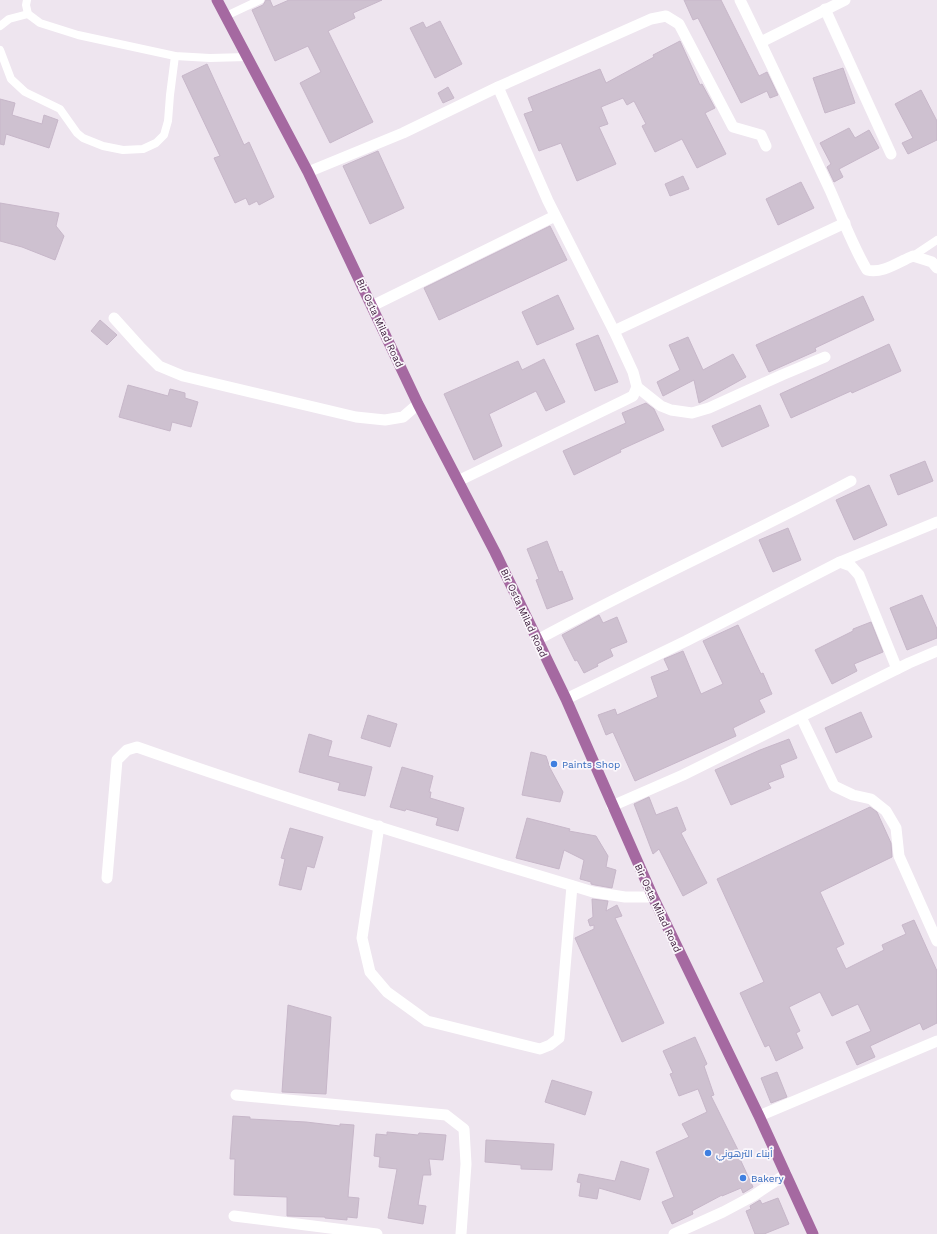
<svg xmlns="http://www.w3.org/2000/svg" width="937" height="1234" font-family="'Work Sans',Cairo,sans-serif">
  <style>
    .building { fill: #cec1d0; stroke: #c7b7c9 }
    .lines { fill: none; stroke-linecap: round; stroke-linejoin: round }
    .service { stroke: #fff; stroke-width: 8 }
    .minor { stroke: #fff; stroke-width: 11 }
    .primary { stroke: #a569a1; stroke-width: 11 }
    .shop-dot { fill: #3f7fe0; stroke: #faf6fb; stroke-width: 1.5 }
    .labels { text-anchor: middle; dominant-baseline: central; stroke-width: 3.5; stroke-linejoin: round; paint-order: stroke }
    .street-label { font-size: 10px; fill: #422340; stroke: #faf6fb }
    .shop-label { font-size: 10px; fill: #366cbe; stroke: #faf6fb; text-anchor: start }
  </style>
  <rect width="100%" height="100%" fill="#eee5ef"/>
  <g class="building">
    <path d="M266 0H270L273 7 289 0H382L353 13 355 18 328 31 373 122 330 143 300 83 321 72 308 46 275 61 252 10 263 5Z"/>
    <path d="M684 0H721L759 76 767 72 778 95 770 98 767 91 741 103 698 18 693 20Z"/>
    <path d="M440 21 462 64 435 78 410 28 423 22 426 28Z"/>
    <path d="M680 41 700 85 702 84 715 108 705 113 726 154 697 168 682 139 655 152 642 126 646 124 634 101 627 105 623 98 601 107 608 124 599 127 616 164 577 181 561 143 539 151 524 114 533 111 528 98 600 69 606 83 654 57 653 55Z"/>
    <path d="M207 64 244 145 249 142 274 197 259 205 257 201 249 205 246 198 235 203 214 158 220 156 182 76Z"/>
    <path d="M843 68 855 103 825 113 813 78Z"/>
    <path d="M448 87 454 98 443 103 438 93Z"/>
    <path d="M921 90 937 121V140L908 154 902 143 913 138 895 104Z"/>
    <path d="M0 99 15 103 12 115 42 124 44 115 58 120 49 148 6 134 4 145 0 144Z"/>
    <path d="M849 128 855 138 869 130 879 148 839 169 843 177 834 182 827 167 831 164 820 143Z"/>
    <path d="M378 151 404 208 370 224 343 166Z"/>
    <path d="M683 176 689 189 670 196 665 184Z"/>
    <path d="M801 182 814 208 778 225 766 199Z"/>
    <path d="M0 203 59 213 56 226 64 236 55 260 22 247 0 241Z"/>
    <path d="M550 226 567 260 439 320 424 288Z"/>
    <path d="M558 295 574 329 537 345 522 312Z"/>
    <path d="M863 296 874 320 815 348 816 351 769 372 756 345Z"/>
    <path d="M100 320 117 335 107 345 91 331Z"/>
    <path d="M598 335 618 382 595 391 576 344Z"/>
    <path d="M688 337 703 370 733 354 746 377 699 403 694 380 663 396 657 382 680 370 669 345Z"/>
    <path d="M889 344 901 371 852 393 851 391 791 418 780 394Z"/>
    <path d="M544 359 565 402 546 411 536 391 489 414 502 446 474 460 444 394 518 361 522 370Z"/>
    <path d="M128 385 168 396 170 389 185 393V398L198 402 191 427 172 422 170 431 119 417Z"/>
    <path d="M646 403 654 409 664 430 620 450 621 452 574 475 563 451 626 423 622 413Z"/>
    <path d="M760 405 769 426 722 447 712 426Z"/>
    <path d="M925 461 933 481 898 495 890 475Z"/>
    <path d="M869 485 887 525 854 540 836 500Z"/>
    <path d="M788 528 801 560 773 572 759 540Z"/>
    <path d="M547 541 559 572 562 571 573 599 547 609 536 580 539 579 527 549Z"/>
    <path d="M922 595 937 629V638L907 650 890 608Z"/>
    <path d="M599 615 603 623 617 617 627 642 610 649 613 656 597 664 598 666 584 673 577 660 575 661 562 635Z"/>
    <path d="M871 622 883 652 854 664 857 671 832 684 815 650 853 631V629Z"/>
    <path d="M738 625 761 674 763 673 772 694 759 700 765 712 733 728 736 736 635 781 613 732 606 735 598 715 615 709 617 715 658 697 651 677 669 670 664 659 683 651 701 694 723 684 703 641Z"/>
    <path d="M861 712 872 737 836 753 825 728Z"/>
    <path d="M368 715 397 724 390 747 361 738Z"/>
    <path d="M309 734 332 741 328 756 372 767 365 796 338 790 340 783 299 772Z"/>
    <path d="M789 739 797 758 780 765 784 777 768 783 771 788 731 805 715 770 760 750Z"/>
    <path d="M531 752 546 756 550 768 563 792 560 802 522 795Z"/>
    <path d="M402 767 433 776 429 792H431L430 798 464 808 458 831 436 825 438 818 406 809 405 811 390 807Z"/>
    <path d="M649 797 656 815 677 807 686 830 681 833 707 883 683 896 659 849 653 854 634 804Z"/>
    <path d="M870 807 877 812 891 843 892 857 820 892 844 944 836 948 846 969 884 950 882 945 906 934 902 925 914 920 937 971V1023L923 1030 920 1023 870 1046 875 1057 857 1065 846 1042 871 1031 858 1004 832 1016 820 992 789 1007 800 1031 796 1033 803 1048 776 1061 769 1045 765 1047 740 993 764 982 717 879Z"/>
    <path d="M527 818 570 829 569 831 596 836 608 856 606 867 616 870 612 888 595 885 591 884V882L580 879 584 860 564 850 559 869 516 858Z"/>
    <path d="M290 828 323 837 314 868 307 866 301 890 279 885 285 859 281 858Z"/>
    <path d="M592 899 608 901 606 911 617 905 622 916 615 918 664 1023 622 1042 575 938 594 929V925L590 926 588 920 593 917Z"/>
    <path d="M288 1005 331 1017 326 1094 282 1092Z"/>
    <path d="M695 1037 707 1064 704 1066 714 1095 711 1096 742 1158 740 1159 753 1187 743 1193 741 1188 722 1196V1195L692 1211 693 1214 672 1224 662 1202 674 1197 656 1152 689 1137 682 1124 707 1112 698 1089 679 1096 670 1074 673 1073 663 1051Z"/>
    <path d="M777 1072 787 1097 771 1103 761 1078Z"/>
    <path d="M552 1080 592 1092 585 1115 545 1102Z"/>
    <path d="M233 1116 250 1117V1119L306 1122 340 1126V1124L354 1125 348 1197 359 1198 357 1218 347 1217V1220L325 1218V1217L287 1216V1197L234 1195 235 1159H230Z"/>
    <path d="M387 1132 418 1135 419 1133 446 1135 443 1160 429 1159 431 1175H423L418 1205 426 1206 423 1224 388 1218 397 1169 379 1167 380 1157 374 1156 376 1134 387 1135Z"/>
    <path d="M486 1140 554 1144 552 1170 521 1169V1165L485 1162Z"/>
    <path d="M621 1161 649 1169 640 1200 599 1188 597 1199 579 1196 581 1183 577 1182 579 1174 615 1181Z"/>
    <path d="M778 1198 789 1224 764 1234H755L746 1211 751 1209 750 1206 760 1200 762 1204Z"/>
  </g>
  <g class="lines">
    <g class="service">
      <path d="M27 0 26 5 28 14 40 23 78 35 175 56 210 58 247 57"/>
      <path d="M226 16 260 0"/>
      <path d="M0 26 9 19 28 14"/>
      <path d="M0 50 11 79 25 92 60 109 77 133 83 138 103 146 123 150 143 149 156 143 164 135 168 121 170 95 175 56"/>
      <path d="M913 256 937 240"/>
    </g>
    <g class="minor">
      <path d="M740 0C771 63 800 126 830 190 842 217 852 245 867 270 883 274 898 262 913 256L932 262 937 268"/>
      <path d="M825 9 891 154"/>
      <path d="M761 42 845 0"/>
      <path d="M308 172 403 133 498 87 651 19 666 16 679 24 733 127 761 135 766 146"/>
      <path d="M372 306 555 216"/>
      <path d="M114 318 141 348 159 366 183 376 356 417 385 420 403 417 418 404"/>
      <path d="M614 331 845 223"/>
      <path d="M637 387 661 406 671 410 692 413 709 408 782 375 825 357"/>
      <path d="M458 481 623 401 633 396 637 387 633 372 614 331 548 201 498 87"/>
      <path d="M840 562 851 566 859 575 897 669"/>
      <path d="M537 640C640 584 747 536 851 481"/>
      <path d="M566 699 686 641 840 562 937 522"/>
      <path d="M801 717 834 786 853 795 871 799 886 811 896 828 899 856 937 941"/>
      <path d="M612 806 683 775 909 663 937 651"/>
      <path d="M379 826 362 938 370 972 387 992 427 1021 540 1049 550 1045 559 1038 572 886"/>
      <path d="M107 878 117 760 127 750 137 747C287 800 440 846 593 892L625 897H653"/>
      <path d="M236 1095 446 1115 464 1129 466 1164 461 1234"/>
      <path d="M759 1116 937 1041"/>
      <path d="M234 1216 377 1234"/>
      <path d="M674 1234 723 1212 753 1196 786 1174"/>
    </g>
    <path class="primary" d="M217 0 308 172 418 404 495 552 566 699 653 897 759 1116 813 1234"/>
  </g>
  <g class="shop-dot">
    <circle cx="554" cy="764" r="4"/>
    <circle cx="708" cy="1153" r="4"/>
    <circle cx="743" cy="1178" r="4"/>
  </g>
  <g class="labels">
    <g class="street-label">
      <text transform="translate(380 323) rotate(65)">Bir Osta Milad Road</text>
      <text transform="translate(524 613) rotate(65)">Bir Osta Milad Road</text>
      <text transform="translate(658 908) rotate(65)">Bir Osta Milad Road</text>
    </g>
    <g class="shop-label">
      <text x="562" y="764">Paints Shop</text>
      <text x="716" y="1153">أبناء الترهوني</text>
      <text x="751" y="1178">Bakery</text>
    </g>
  </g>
</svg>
